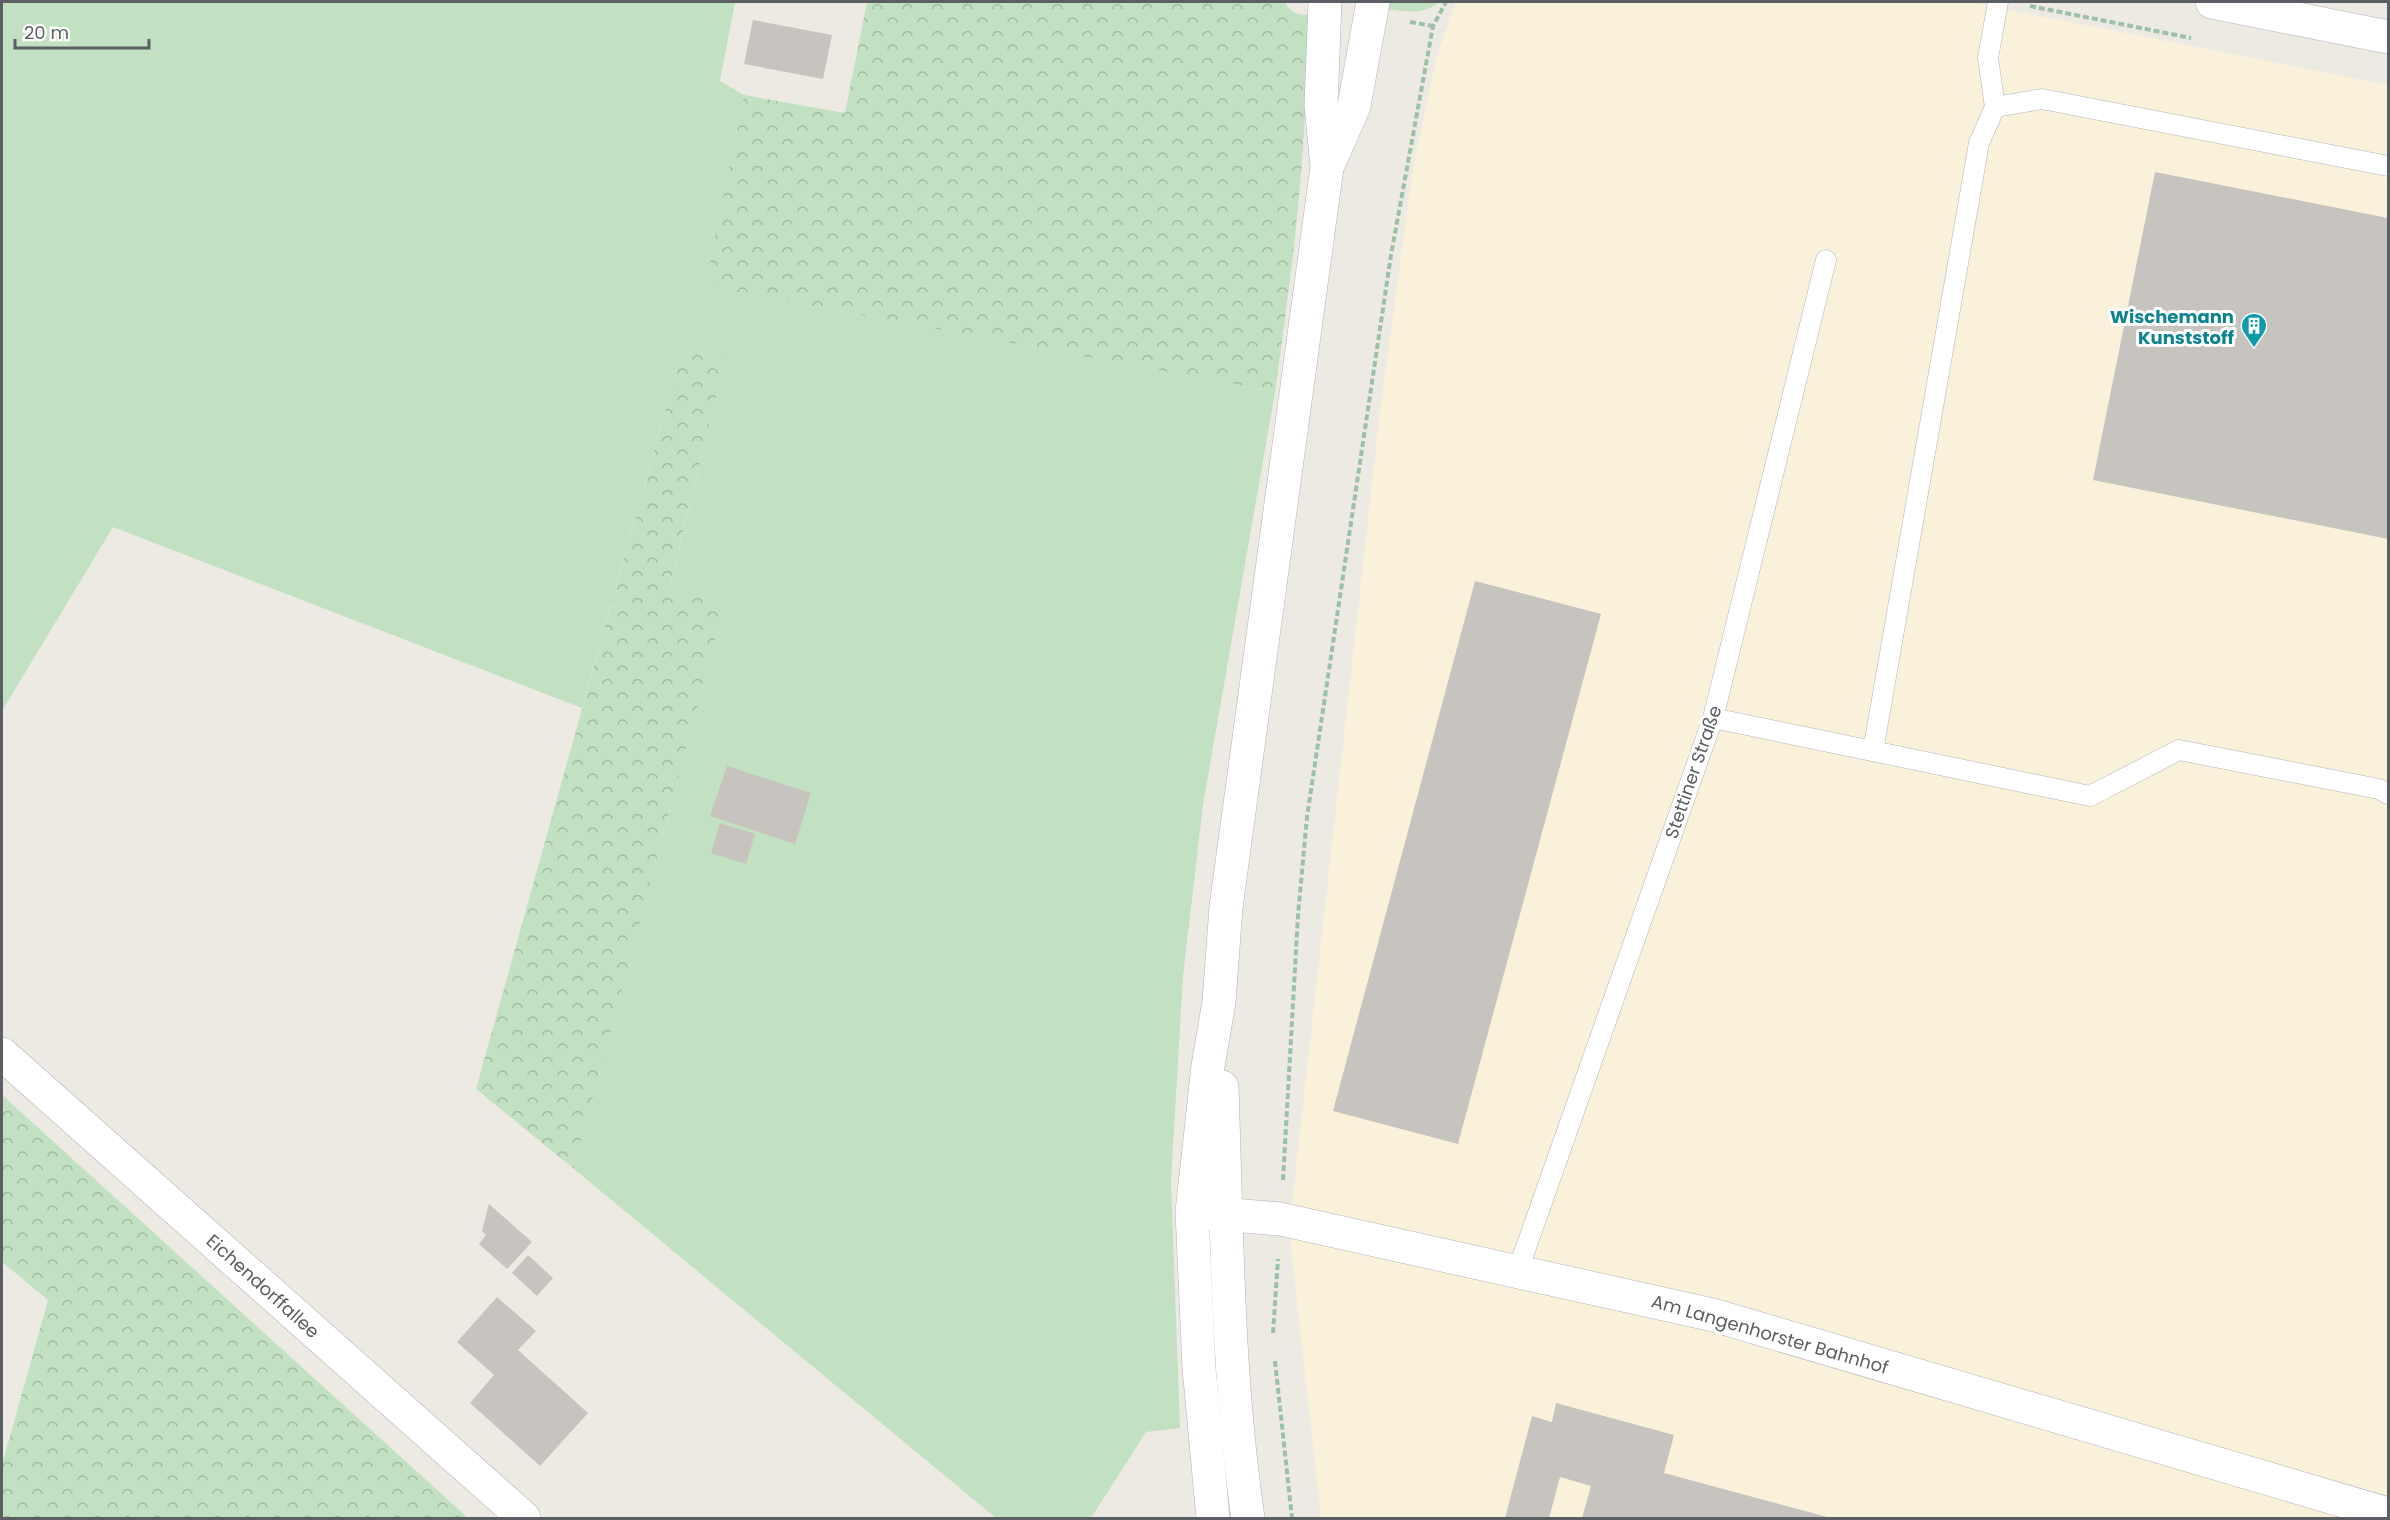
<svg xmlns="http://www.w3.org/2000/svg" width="2390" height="1520" font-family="Poppins,sans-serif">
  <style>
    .commercial { fill: #f9f1da }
    .grass { fill: #c2e1c2 }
    .forest { fill: url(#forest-crowns) }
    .building { fill: #c7c4c0 }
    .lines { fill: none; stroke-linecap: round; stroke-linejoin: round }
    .service-casing { stroke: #b0b3b7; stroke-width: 21 }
    .minor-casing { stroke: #b0b3b7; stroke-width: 34 }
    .tertiary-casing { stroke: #b0b3b7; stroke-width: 34 }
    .secondary-casing { stroke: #afb2b6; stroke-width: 34 }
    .path { stroke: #9cc1a6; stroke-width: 4; stroke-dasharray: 6 3; stroke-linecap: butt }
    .service { stroke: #fff; stroke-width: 20 }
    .minor { stroke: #fff; stroke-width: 33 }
    .tertiary { stroke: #fff; stroke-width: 33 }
    .secondary { stroke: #fff; stroke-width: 33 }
    .labels { text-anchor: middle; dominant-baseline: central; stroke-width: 6; stroke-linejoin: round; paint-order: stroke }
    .culture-label { font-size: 18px; font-weight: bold; fill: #0d838f; stroke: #fff; text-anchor: end }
    .street-label { font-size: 18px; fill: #5b5e62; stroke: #fff }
  </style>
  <defs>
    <pattern id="forest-crowns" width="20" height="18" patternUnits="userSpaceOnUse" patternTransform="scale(1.5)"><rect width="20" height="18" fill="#c2e1c2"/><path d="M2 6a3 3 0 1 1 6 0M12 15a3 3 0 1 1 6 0" fill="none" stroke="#a1baa1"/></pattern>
  </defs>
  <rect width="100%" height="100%" fill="#eceae3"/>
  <path class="commercial" d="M1456 2H1969L2388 85V1518H1321L1289 1230 1380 412 1413 168 1437 55Z"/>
  <g class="grass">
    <path d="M2 2H735L720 81 744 95 706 286 1275 392 1203 805 1183 976 1171 1180 1180 1428 1146 1432 1091 1518H996L574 1169 725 603 669 590 725 360 683 347 582 708 113 527 2 711Z"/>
    <path d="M1391 2H1439C1425 15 1405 12 1387 9Z"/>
  </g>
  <g class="forest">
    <path d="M867 2H1285C1290 14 1299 15 1311 15 1306 68 1306 121 1301 174 1295 247 1285 320 1275 392L705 286 744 95 845 113Z"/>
    <path d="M683 347 725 360 669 589 725 603 574 1169 476 1089Z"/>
    <path d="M2 1095 468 1518H2V1465L48 1300 2 1262Z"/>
  </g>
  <g class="building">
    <path d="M753 20 832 35 823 79 744 64Z"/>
    <path d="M2155 172 2388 218V539L2093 480Z"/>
    <path d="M1475 581 1601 614 1458 1144 1333 1111Z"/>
    <path d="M727 766 811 793 795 844 710 816Z"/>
    <path d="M720 823 755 834 746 864 711 853Z"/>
    <path d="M489 1204 532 1242 507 1269 479 1244 486 1235 482 1231Z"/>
    <path d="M528 1255 553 1278 537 1296 512 1273Z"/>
    <path d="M497 1297 536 1331 518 1350 588 1413 540 1466 470 1403 494 1375 457 1342Z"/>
    <path d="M1556 1403 1674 1435 1664 1473 1831 1518H1582L1591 1486 1560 1477 1549 1518H1505L1532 1416 1552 1422Z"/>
  </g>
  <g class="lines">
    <defs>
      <g id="service">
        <path d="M1995 107 2042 99 2388 166"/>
        <path d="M1713 718 2090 796 2179 750 2379 789 2388 794"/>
        <path d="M1873 751 1979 143 1995 107 1988 58 1998 2"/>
        <path d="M1518 1270 1713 718 1826 260"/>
      </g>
      <g id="minor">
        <path d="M2 1054 524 1518"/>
        <path d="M1197 1212 1280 1219 1713 1315 2388 1514"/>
      </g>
      <g id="tertiary">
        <path d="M1328 165 1354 106 1373 2"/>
        <path d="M1222 1087C1227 1231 1227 1376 1248 1518"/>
        <path d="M1213 1518 1199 1368 1192 1212 1208 1066 1219 1002 1226 907 1327 167 1321 105 1325 2"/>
      </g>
      <path id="secondary" d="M2212 2 2388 37"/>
    </defs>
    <use href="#service" class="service-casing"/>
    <use href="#minor" class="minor-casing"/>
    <use href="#tertiary" class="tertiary-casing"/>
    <use href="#secondary" class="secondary-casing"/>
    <g class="path">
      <path d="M2030 6 2191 38"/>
      <path d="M1410 22 1433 26"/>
      <path d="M1283 1180 1298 915 1307 817 1391 255 1433 26 1446 2"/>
      <path d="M1273 1333 1278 1259"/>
      <path d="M1275 1361 1292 1518"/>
    </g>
    <use href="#service" class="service"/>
    <use href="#minor" class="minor"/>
    <use href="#tertiary" class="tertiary"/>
    <use href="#secondary" class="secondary"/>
  </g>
  <defs>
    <symbol id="building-pin" viewBox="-11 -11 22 30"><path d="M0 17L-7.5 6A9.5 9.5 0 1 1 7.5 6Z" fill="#0f9aa8" stroke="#fff"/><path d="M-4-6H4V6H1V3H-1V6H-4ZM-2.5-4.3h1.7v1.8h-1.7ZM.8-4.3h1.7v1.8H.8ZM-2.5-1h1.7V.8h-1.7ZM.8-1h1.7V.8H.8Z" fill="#fff"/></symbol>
  </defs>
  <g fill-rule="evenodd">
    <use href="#building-pin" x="2239" y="311" width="30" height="40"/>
  </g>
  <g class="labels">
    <g class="culture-label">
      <text x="2234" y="316">Wischemann<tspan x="2234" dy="21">Kunststoff</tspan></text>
    </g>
    <g class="street-label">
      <text transform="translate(1693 772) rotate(-71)">Stettiner Straße</text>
      <text transform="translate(263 1286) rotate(42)">Eichendorffallee</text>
      <text transform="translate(1770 1334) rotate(16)">Am Langenhorster Bahnhof</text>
    </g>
  </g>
  <rect width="2390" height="1520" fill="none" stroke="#5b5e62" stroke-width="6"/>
  <path d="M15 39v9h134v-9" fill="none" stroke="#5b5e62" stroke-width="3"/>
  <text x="24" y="39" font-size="18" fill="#5b5e62" stroke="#ffffff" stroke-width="4.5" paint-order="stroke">20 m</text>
</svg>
